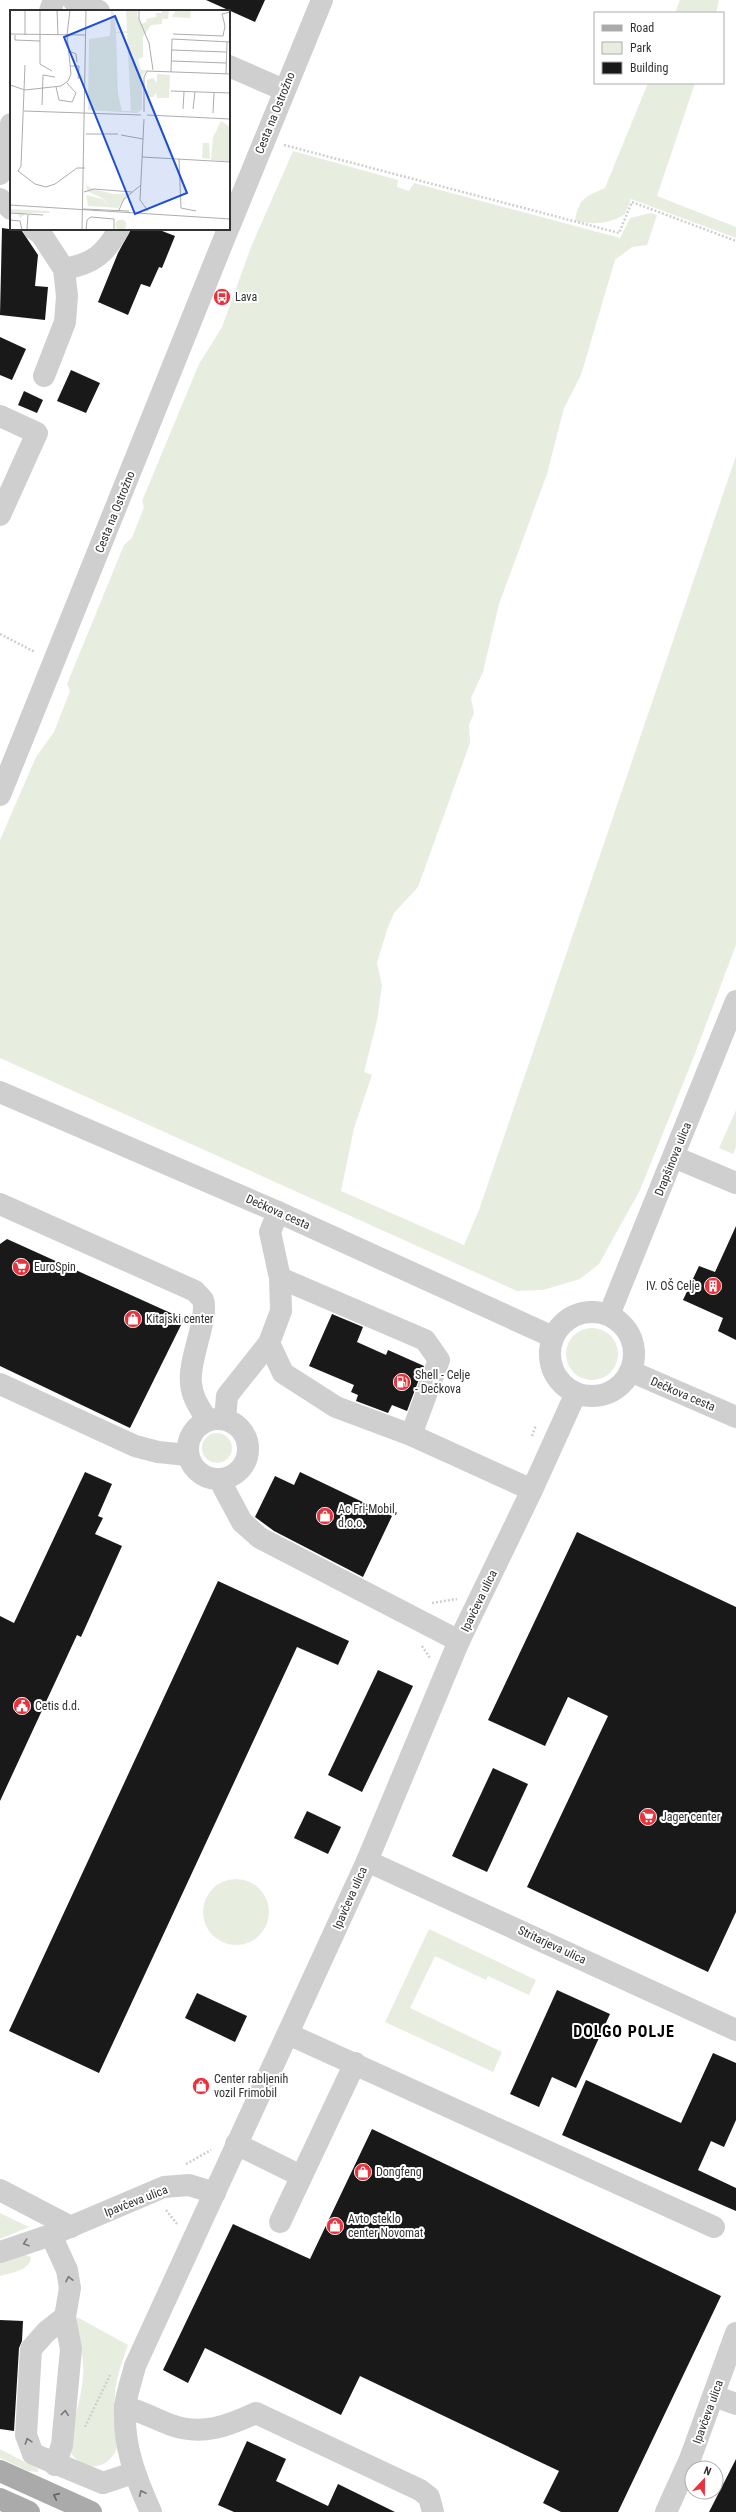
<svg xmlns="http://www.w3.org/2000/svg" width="736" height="2512" font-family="'Roboto Condensed',sans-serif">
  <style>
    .green { fill: #e7eee0 }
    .building { fill: #191919 }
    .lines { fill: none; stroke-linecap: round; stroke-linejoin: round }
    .path { stroke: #cfcfcf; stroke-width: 2.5; stroke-dasharray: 2 2; stroke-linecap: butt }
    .minor { stroke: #cfcfcf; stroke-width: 22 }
    .major { stroke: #aaa; stroke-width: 22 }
    .oneway { stroke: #797979 }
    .oneway2 { stroke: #626262 }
    .labels { text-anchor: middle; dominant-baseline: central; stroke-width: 4; stroke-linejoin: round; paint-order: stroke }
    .street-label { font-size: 12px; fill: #323232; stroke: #fff }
    .poi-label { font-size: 12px; fill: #323232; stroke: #fff; text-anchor: start }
    .district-label { font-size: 16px; font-weight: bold; letter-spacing: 1px; fill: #000; stroke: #fff }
    .inset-road { fill: none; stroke: #adadad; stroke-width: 1 }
    .view { fill: #1d4ed8; fill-opacity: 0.15; stroke: #1d4ed8; stroke-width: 2 }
    .inset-edge { fill: none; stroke: #323232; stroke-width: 2 }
  </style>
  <rect width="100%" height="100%" fill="#fff"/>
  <g class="green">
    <path d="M680 0H719L716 13H675Z"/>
    <path d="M648 83H695L657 196 736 227V238L631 199 625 214C610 224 593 225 575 221 579 198 585 197 605 188Z"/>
    <path d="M293 151 398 180 397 187 409 191 414 183 620 238 630 218 651 213 657 215 647 245 632 247 615 260 581 375 564 408 547 474 499 604 483 672 471 698 474 713 469 725 470 743 418 887 394 913 387 930 377 963 382 985 377 1021 364 1072 372 1075 354 1128 341 1191 464 1245 479 1210 736 456V945L693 1059 640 1190 599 1264 580 1279 543 1290 517 1291 0 1058V840L36 757 54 732 70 691 67 684 124 545 132 538 144 507 142 501 199 364 222 327 251 247Z"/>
    <path d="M736 1110V1147L733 1154 719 1148Z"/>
    <circle cx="592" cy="1354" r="26"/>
    <circle cx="217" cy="1448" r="15"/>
    <circle cx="236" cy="1912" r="33"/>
    <path d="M429 1929 536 1980 529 1995 488 1976 486 1980 435 1956 410 2008 502 2052 493 2072 385 2022Z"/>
    <path d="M0 2213 29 2227 0 2239Z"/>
    <path d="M26 2255 31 2257C31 2270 11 2273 0 2276V2261Z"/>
    <path d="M77 2317 128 2345C116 2379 113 2388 116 2424 117 2434 120 2446 114 2454 110 2460 104 2465 97 2466 85 2469 69 2458 70 2445 72 2419 85 2393 83 2364 83 2347 74 2333 77 2317Z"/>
    <path d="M0 2449 38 2469V2472L28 2471 0 2458Z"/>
  </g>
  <g class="building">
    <path d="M206 0H265L255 22Z"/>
    <path d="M2 228 22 231 38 255 35 286 48 287 45 320 0 315Z"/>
    <path d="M131 229H157L175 236 162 268 159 267 150 287 141 284 128 315 98 302 118 253Z"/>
    <path d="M0 337 26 349 12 380 0 375Z"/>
    <path d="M71 370 100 383 86 413 57 401Z"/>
    <path d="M24 391 43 400 37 413 18 405Z"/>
    <path d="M736 1226V1340L718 1331 723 1318 683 1300 699 1266 715 1272Z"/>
    <path d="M7 1239 184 1319 130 1428 0 1366V1244Z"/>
    <path d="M332 1314 363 1327 357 1342 386 1355 388 1350 424 1366 407 1411 392 1405 388 1413 356 1401 358 1395 351 1392 354 1385 309 1366Z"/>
    <path d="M85 1472 112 1484 98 1516 103 1518 95 1534 122 1546 81 1637 77 1635 0 1801V1616L14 1623Z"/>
    <path d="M300 1472 392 1516 363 1577 274 1531 255 1517 275 1476 294 1485Z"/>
    <path d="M577 1532 736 1607V1912L708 1972 527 1887 608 1716 568 1697 545 1746 488 1720Z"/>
    <path d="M218 1581 349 1641 338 1665 297 1647 99 2073 9 2031Z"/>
    <path d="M378 1670 413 1686 362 1792 328 1775Z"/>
    <path d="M493 1768 528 1784 487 1872 452 1856Z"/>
    <path d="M307 1811 341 1827 328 1854 294 1838Z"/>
    <path d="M557 1990 610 2014 576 2088 552 2077 539 2107 510 2094Z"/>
    <path d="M197 1993 247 2016 235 2042 185 2018Z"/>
    <path d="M713 2053 736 2063V2120L724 2147 711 2141 698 2170 736 2188V2211L562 2135 586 2080 681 2123Z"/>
    <path d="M372 2129 721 2296 618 2512H561L543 2503 559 2471 360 2376 341 2415 205 2348 188 2383 163 2370 233 2224 310 2259Z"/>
    <path d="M0 2320 23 2321 22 2341 19 2348 14 2431 0 2429Z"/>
    <path d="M247 2441 286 2459 276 2481 328 2506 338 2484 395 2512H234L218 2505Z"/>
    <path d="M736 2459V2512H709Z"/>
  </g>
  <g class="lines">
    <g class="path">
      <path d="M284 145 619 233 632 202 736 241"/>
      <path d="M0 634 35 652"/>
      <path d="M532 1436 536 1425"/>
      <path d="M432 1603 457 1599"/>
      <path d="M422 1646 430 1658"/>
      <path d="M186 2164 211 2150"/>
      <path d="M166 2210 177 2224"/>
      <path d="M85 2427 110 2375"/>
    </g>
    <g class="minor">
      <path d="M73 0 99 11"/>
      <path d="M50 11 54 0"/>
      <path d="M229 66 284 90"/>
      <path d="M0 174 11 124"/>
      <path d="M0 199 11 209"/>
      <path d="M229 227 322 0"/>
      <path d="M34 229 41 234 64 269 67 296 65 322 44 376"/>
      <path d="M64 269C93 264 105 254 119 229"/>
      <path d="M0 416 37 433 0 515"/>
      <path d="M0 795 228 229"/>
      <path d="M0 1092 278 1212 553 1337"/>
      <path d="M674 1157 736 1183"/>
      <path d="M0 1204 195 1291C197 1294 201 1297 203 1300 209 1318 188 1360 191 1383 192 1398 200 1408 207 1420"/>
      <path d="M278 1212 270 1232 280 1278 425 1340 439 1360 411 1435"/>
      <path d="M280 1278 281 1311 269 1343 283 1373 336 1407 411 1435 532 1490"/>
      <circle cx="592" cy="1354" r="42"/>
      <path d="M609 1315 736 1001"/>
      <path d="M630 1371 736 1417"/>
      <path d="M0 1384 135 1446 158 1452 187 1455"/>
      <circle cx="218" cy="1449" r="30"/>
      <path d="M225 1419 227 1396 269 1343"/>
      <path d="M219 1479 242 1522 260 1538 459 1641"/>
      <path d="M367 1861 736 2030"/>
      <path d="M288 2034 714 2227"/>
      <path d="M236 2144 301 2176"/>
      <path d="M0 2190 71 2227"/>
      <path d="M280 2222 355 2063"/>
      <path d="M51 2235 67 2270 70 2288 65 2317 71 2349 62 2445 55 2465"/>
      <path d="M0 2252 51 2235 164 2187 189 2185 215 2193"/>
      <path d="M65 2317 46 2332 31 2349 26 2435 33 2454 103 2483 133 2473"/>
      <path d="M714 2396 736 2404"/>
      <path d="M125 2407C141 2411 155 2419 171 2425 202 2436 228 2426 256 2413L420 2490 429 2497 433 2512"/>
      <path d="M151 2512C136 2479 123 2446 125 2408 126 2394 132 2379 135 2366L367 1861 459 1641 532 1490 576 1393"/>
      <path d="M666 2512 690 2459 736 2333"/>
    </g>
    <g class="major">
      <path d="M0 2471 91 2512"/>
      <path d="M0 2499 29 2512"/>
    </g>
  </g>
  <defs><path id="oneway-chevron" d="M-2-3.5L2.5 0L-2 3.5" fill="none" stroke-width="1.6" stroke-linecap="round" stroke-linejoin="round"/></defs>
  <g class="oneway">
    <use href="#oneway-chevron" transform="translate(26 2243) rotate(162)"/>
    <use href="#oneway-chevron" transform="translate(69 2279) rotate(-102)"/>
    <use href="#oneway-chevron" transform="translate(65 2413) rotate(-84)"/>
    <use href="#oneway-chevron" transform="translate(28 2441) rotate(-108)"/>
    <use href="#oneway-chevron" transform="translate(142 2493) rotate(-115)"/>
  </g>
  <use class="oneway2" href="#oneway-chevron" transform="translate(56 2496) rotate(-156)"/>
  <defs>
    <symbol id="bus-disc" viewBox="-11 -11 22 22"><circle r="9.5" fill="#ea323c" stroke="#fff"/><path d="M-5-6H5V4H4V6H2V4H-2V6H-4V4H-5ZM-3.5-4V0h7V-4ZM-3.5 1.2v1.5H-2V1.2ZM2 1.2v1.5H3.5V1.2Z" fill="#fff"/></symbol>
    <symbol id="supermarket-disc" viewBox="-11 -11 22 22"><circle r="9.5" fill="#ea323c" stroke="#fff"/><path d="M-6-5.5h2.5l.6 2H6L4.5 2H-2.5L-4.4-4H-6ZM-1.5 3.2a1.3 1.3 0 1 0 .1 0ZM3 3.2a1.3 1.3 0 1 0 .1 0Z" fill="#fff"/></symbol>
    <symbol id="building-disc" viewBox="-11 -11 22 22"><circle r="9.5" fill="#ea323c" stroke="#fff"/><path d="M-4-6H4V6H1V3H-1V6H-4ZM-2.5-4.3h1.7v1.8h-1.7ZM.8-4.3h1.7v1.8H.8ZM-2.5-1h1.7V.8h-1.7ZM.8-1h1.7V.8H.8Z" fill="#fff"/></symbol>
    <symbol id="shop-disc" viewBox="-11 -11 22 22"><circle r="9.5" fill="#ea323c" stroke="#fff"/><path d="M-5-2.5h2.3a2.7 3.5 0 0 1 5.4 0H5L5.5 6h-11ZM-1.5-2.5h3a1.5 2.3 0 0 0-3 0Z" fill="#fff"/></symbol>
    <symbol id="fuel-disc" viewBox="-11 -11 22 22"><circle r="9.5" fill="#ea323c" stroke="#fff"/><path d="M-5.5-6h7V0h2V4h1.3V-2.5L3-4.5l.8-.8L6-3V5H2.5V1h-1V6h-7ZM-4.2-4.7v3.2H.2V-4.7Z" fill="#fff"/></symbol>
    <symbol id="civic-disc" viewBox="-11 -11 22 22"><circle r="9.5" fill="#ea323c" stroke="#fff"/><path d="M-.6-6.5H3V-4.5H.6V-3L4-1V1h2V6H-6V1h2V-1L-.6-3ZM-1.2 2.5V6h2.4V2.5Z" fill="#fff"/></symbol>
  </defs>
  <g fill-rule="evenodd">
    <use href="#bus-disc" x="212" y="287" width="20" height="20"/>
    <use href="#supermarket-disc" x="11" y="1257" width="20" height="20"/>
    <use href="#building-disc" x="703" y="1276" width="20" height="20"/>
    <use href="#shop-disc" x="123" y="1309" width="20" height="20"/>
    <use href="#fuel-disc" x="392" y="1372" width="20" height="20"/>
    <use href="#shop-disc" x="315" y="1506" width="20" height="20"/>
    <use href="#civic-disc" x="12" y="1696" width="20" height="20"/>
    <use href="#supermarket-disc" x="638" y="1807" width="20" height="20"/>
    <use href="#shop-disc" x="191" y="2076" width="20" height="20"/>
    <use href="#shop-disc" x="353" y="2162" width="20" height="20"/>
    <use href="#shop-disc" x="325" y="2216" width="20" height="20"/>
  </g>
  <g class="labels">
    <g class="street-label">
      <text transform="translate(275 113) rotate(-68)">Cesta na Ostrožno</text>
      <text transform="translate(115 512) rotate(-68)">Cesta na Ostrožno</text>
      <text transform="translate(673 1159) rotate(-68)">Drapšinova ulica</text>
      <text transform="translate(278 1212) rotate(24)">Dečkova cesta</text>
      <text transform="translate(683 1394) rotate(23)">Dečkova cesta</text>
      <text transform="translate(479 1601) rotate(-64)">Ipavčeva ulica</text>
      <text transform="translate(350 1898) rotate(-66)">Ipavčeva ulica</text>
      <text transform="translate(552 1945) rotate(25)">Stritarjeva ulica</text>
      <text transform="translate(136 2201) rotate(-21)">Ipavčeva ulica</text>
      <text transform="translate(708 2412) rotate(-70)">Ipavčeva ulica</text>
    </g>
    <g class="poi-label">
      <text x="235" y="297">Lava</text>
      <text x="34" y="1267">EuroSpin</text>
      <text x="700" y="1286" text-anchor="end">IV. OŠ Celje</text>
      <text x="146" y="1319">Kitajski center</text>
      <text x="415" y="1375">Shell - Celje<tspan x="415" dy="14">- Dečkova</tspan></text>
      <text x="338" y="1509">Ac Fri-Mobil,<tspan x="338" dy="14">d.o.o.</tspan></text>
      <text x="35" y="1706">Cetis d.d.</text>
      <text x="661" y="1817">Jager center</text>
      <text x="214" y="2079">Center rabljenih<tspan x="214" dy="14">vozil Frimobil</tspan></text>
      <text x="376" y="2172">Dongfeng</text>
      <text x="348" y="2219">Avto steklo<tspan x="348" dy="14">center Novomat</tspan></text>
    </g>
    <g class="district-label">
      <text x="624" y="2031">DOLGO POLJE</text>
    </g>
  </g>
  <g transform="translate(10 10)">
    <rect width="220" height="220" fill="#fff"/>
    <path d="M101 0 104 3 106 22 117 21 116 0H128L127 5 131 14 137 12 136 9 146 7V3H152V0H159L158 9H152V14L141 15 133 27V47L128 49 131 60H137L132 66V99L127 103 78 100 79 29 100 26ZM106 23H117L121 101H112L108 84ZM166 0H181L180 8 162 7ZM147 64 160 65 159 88H147L146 83 143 87H137V70L143 68 147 73ZM211 111 220 117V152L201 150 203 127ZM193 133H199L200 149 192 148ZM76 170 77 176 83 179 104 184 119 183 108 198 78 196 76 185 92 189 100 196 92 188 77 181ZM0 199 39 201 40 203H16L10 208 8 203 0 202ZM105.5 215a5.5 5.5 0 1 1 11 0a5.5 5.5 0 1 1-11 0Z" fill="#e7eee0" fill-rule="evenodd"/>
    <path class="inset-road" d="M30 0V54L42 61M47 0 48 25M129 0V9L139 33 143 60M0 24 76 25M163 24 213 26 215 16 212 4 220 2M5 25V30L30 31M15 25V0M162 40 216 42M59 41 66 44 67 52M162 51 216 53M15 55 11 156 8 161 25 174 36 177 45 174 67 158H75M60 56H69L68 69M161 62 162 29 220 32M216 64 217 32M0 75 15 80 51 76 58 71 61 64 57 25 60 0M46 77 49 90 62 92 66 83 57 73M161 81 220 83M32 95 33 65 45 67M173 99 174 82M183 99 185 82M14 101 131 105M134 102V67L137 61 220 64M203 103 204 83M137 105 220 109M134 109 130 190 138 201M76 124H108M111 125 133 129M132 147 220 152M169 149 171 198 186 201M74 182 84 179 122 182M0 195 220 209M73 199 119 201M109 200 114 189 131 175M0 203 33 205M0 210 10 211 12 220M17 220 18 205M72 220 76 0M76 220 77 210 81 207 104 209V220"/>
    <path class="view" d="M105 6 177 183 125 204 54 27Z"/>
    <rect width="220" height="220" class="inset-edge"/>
  </g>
  <rect x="594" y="12" width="130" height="72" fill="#ffffff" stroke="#adadad"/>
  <rect x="602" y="25" width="20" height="6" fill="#aaaaaa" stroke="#adadad"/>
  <text x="630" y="32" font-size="12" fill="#323232">Road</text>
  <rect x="602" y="42" width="20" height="12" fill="#e7eee0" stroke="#adadad"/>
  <text x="630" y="52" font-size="12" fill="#323232">Park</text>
  <rect x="602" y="62" width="20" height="12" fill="#191919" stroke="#adadad"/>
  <text x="630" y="72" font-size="12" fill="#323232">Building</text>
  <g transform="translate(704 2480) rotate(22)"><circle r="19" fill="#ffffff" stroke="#adadad"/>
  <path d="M0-3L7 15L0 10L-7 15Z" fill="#ea323c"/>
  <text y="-6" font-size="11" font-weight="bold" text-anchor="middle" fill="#323232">N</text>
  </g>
</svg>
